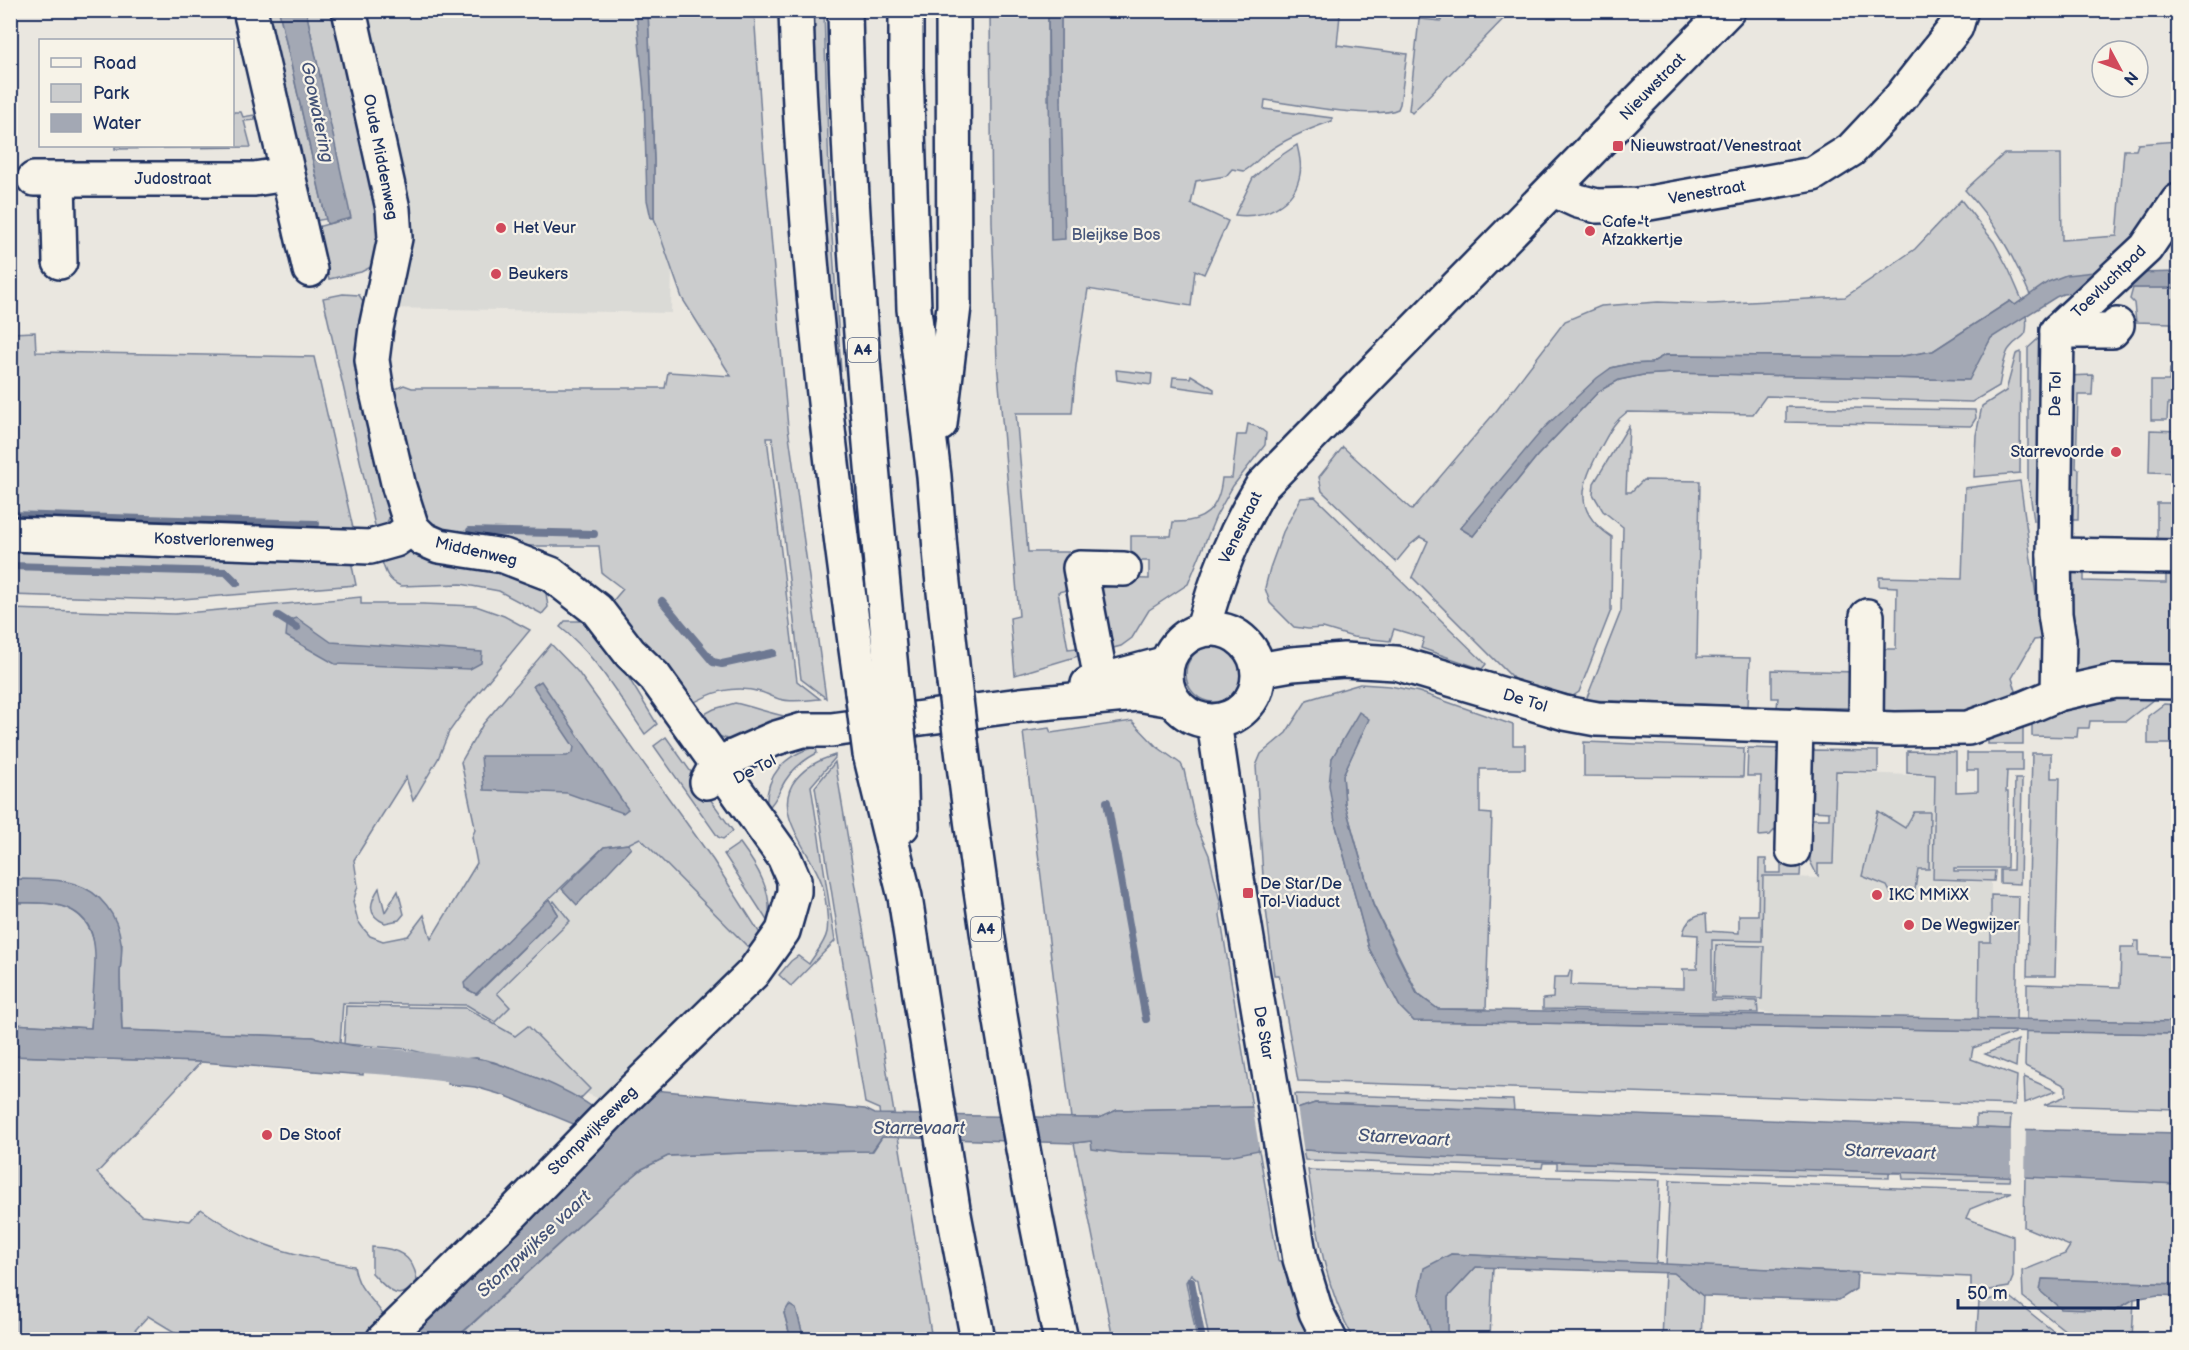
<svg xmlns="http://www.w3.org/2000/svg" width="2189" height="1350" font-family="'Balsamiq Sans',sans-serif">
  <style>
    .built { fill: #dadad6 }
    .green { fill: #cbcccd; stroke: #737e96; stroke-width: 1.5 }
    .water { fill: #a3a8b4; stroke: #6d7892; stroke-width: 1.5 }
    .pier { fill: #eae7e0 }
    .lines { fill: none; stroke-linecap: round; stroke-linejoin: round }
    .stream { stroke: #6d7892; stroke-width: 8 }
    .canal { stroke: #a3a8b4; stroke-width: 26 }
    .minor-casing { stroke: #1b2f5e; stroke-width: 38 }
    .highway-casing { stroke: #1b2f5e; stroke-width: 38 }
    .minor { stroke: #f7f3e8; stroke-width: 33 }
    .highway { stroke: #f7f3e8; stroke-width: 33 }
    .highway-bridge-casing { stroke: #1b2f5e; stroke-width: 38; stroke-linecap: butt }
    .highway-bridge { stroke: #f7f3e8; stroke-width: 33 }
    .poi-dot { fill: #d1495b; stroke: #f7f3e8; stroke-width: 2 }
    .labels { text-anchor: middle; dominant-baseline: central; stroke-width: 4.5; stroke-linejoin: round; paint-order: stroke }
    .shield { fill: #f7f3e8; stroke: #5d6a87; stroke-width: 1.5 }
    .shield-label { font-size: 15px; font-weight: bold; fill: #1b2f5e }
    .street-label { font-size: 16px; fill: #1b2f5e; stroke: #f7f3e8 }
    .poi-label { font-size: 16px; fill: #1b2f5e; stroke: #f7f3e8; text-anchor: start }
    .park-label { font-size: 16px; fill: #47567a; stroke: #f7f3e8 }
    .water-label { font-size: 18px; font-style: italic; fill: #445378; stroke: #f7f3e8 }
  </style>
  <rect width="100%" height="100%" fill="#eae7e0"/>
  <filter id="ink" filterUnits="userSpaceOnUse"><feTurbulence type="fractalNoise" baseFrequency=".0167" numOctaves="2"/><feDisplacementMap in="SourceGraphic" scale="12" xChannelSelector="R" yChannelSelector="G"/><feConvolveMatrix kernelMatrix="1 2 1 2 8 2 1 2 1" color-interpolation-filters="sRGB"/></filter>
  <g filter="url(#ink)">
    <g class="built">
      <path d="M315 11H678L671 313 383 308Z"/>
      <path d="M1837 772 1934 776 1932 880 1991 882 1990 942H1978L1977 1019 1775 1014 1758 1011V1001L1712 999 1713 940 1762 941 1764 876 1818 878V865H1834Z"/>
      <path d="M617 817 752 951 608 1103 514 1061 459 1050 450 986Z"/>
    </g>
    <g class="green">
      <path d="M266 11H279L326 219 314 221Z"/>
      <path d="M306 11H333L381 222V236L373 266 361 272 329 279 317 227 350 218Z"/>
      <path d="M648 11H754L763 145 788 428 826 698 801 679 772 438H767L797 681 820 699C807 700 792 703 779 699 773 697 767 694 761 692 733 684 711 692 686 707L611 603 623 589 602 573 599 546H530L466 539 448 533 429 520 420 505 391 391 404 385 412 388H665L668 372 731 376 682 298 654 218V160Z"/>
      <path d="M810 11H824L830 206 841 371 837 369 818 163Z"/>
      <path d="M990 11H1048V100H1061V11H1324V14L1340 15 1337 45 1407 54 1400 104 1398 109C1375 120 1294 104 1265 100L1264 109 1332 118V121C1309 129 1286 138 1266 153 1258 159 1252 167 1244 171L1232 169 1226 176 1196 181 1191 204 1228 221 1204 274 1195 270 1191 306 1088 289 1076 366 1072 413H1016L1028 552H1070L1076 588 1058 592 1068 649 1085 647V654L1015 675 1010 618 1019 616 997 361 992 222Z"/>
      <path d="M1443 11H1511L1412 113 1409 110 1419 19 1441 21Z"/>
      <path d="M233 112H241L243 117 254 115 255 120 244 121 251 147 115 149V146H232Z"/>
      <path d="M2178 141V190L2115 268 2030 295C2012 254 1996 223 1965 190L2004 154H2061L2062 240 2117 236 2124 150H2136L2138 144Z"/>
      <path d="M1297 145C1299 154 1302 164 1300 174 1295 205 1263 219 1235 215L1253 178 1270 163Z"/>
      <path d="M1961 200 1994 242 2009 270 2022 300 2015 305 2010 301 1933 351 1897 357 1665 355 1651 363 1628 364 1611 368 1460 528 1473 536 1537 456 1599 391 1619 380 1643 375 1673 373 1968 380 1991 338 2026 314C2029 344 2021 332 2009 349 2004 355 2001 377 1999 386L1972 402 1766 396 1753 414 1627 412C1613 422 1608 435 1600 449 1581 485 1572 511 1612 537L1611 610 1579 692 1573 696 1543 689 1514 679 1412 577 1428 541 1420 537 1410 545 1396 562 1322 491 1319 477 1343 447 1412 510 1497 410 1565 321 1601 306 1658 302 1712 304 1845 297 1915 249Z"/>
      <path d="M2133 288H2178V341H2172L2171 323 2136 322 2134 303 2130 299Z"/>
      <path d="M343 294 359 295 365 304 391 514 384 528 376 530 323 298Z"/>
      <path d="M35 332 36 352 314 357 353 528 346 530 11 525V333Z"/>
      <path d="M2051 337 2040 359 2037 501 2047 502V519L2034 521 2028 479V348L2038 339Z"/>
      <path d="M2021 352 2020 473 1974 477 1976 435 1982 406 2006 391 2016 354Z"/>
      <path d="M2170 369H2178V403H2168L2167 420H2151V381H2169Z"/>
      <path d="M1116 370 1152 374 1151 385 1117 380Z"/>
      <path d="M1191 375 1214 389V392L1172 386 1173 377 1190 378Z"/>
      <path d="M2093 375 2092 395H2078L2076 468 2079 469 2078 520H2061L2064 376Z"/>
      <path d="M1786 407 1975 410 1976 418 1971 426 1786 422Z"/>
      <path d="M1248 424 1258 427 1266 433 1265 445 1233 486 1216 516 1188 584 1149 610 1132 638 1121 646 1105 650 1096 588 1105 578 1149 579V561H1131V536H1171L1173 522C1204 523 1219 510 1222 478H1232L1237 435H1246Z"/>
      <path d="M1629 425 1626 492H1631L1643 480 1700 481 1697 657 1750 658 1748 706 1586 700 1621 611 1623 527 1603 511 1593 494 1594 483Z"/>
      <path d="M2150 430 2178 431V473L2149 472Z"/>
      <path d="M2020 481 2042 639 2034 640 2012 678 2018 697 1953 718 1878 715V649H1896L1897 587 1879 586V577L1962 579 1965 488Z"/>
      <path d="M1315 497 1486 664 1482 669 1421 648 1424 638 1394 629 1390 641 1353 637 1323 628 1308 629 1294 627 1270 603 1265 588 1270 568 1283 532 1301 498Z"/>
      <rect x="2157" y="503" width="19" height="37"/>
      <path d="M11 543 350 556 356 585 170 600 11 595Z"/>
      <path d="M404 548 490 566 545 586 548 607 542 614 499 591 461 584 401 586C388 581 385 572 381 558Z"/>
      <path d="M2084 565V581L2157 583H2166V567H2178V669L2069 677V570Z"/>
      <path d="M361 597V604H423L476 606 504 616 530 630 469 704 449 732 438 759 413 801 406 777 354 860 358 886 353 902 358 921 363 928 370 936 383 941 408 936 424 915 431 939 477 863 472 837 475 830 474 822 461 762 483 724 551 644 578 672 713 860 761 935 752 951 640 838 628 844 604 847 549 899 465 988 477 994 558 914 552 904 554 901 570 921 497 993 510 1007 495 1022 467 1005 343 1003 340 1043 313 1037 122 1030 120 973 122 944 59 881 11 879V609L175 614Z"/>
      <path d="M565 621H590L603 636 657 724 645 734C619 697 596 655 560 627Z"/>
      <circle cx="1214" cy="674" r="28"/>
      <path d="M1772 670 1857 672V708L1777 707 1778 698H1772Z"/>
      <path d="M1360 684 1390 686 1419 692 1513 725V745H1525V769H1480V813L1492 814 1486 1009H1438L1418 994 1373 904 1345 804 1343 775 1368 719 1332 758 1335 822 1369 948 1400 1006 1414 1021 2015 1031V1033L1973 1048 1971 1059 2017 1076 2015 1105 1298 1081 1279 975H1274L1264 892 1256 766 1261 754 1286 733 1307 700Z"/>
      <path d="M2104 695H2159L2126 721H2090L2089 728H2078L2077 737 2032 736V719Z"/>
      <path d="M735 703C754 707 771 714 790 717L735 742 716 735 695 719 714 709Z"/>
      <path d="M2164 704 2178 705V744H2148V716Z"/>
      <path d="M1132 721 1156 746 1181 764 1184 770 1196 825 1209 855 1221 906 1220 915 1252 1107 1117 1110 1099 1118H1071L1023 732 1049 728 1051 733Z"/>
      <path d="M2023 722V744H1988V736Z"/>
      <path d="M666 737 733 831 723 839 718 837 654 746Z"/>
      <path d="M1584 742 1744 748 1743 777 1584 776Z"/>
      <path d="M816 747 817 753C804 760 793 768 785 781 779 791 776 802 767 809 764 776 785 754 816 747Z"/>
      <path d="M1748 748 1784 749 1780 824 1770 835 1759 836 1761 776H1747Z"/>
      <path d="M1812 750 1878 751V772L1836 771 1833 864H1818V877L1810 861 1811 819H1829V812L1811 811Z"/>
      <path d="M1907 751 1956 752V792L1978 791V770H1967V753H2022V771H2007L2006 792H2008L2007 868H1954V871H1995L1994 881 1933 879 1935 775 1907 773Z"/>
      <path d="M2032 753H2051V778H2060L2055 976H2027Z"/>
      <path d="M835 755V758L811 786 835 941 791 986 779 975 791 961 798 956 809 964C815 954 825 943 827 932 829 920 825 892 821 881 810 851 770 811 796 779 807 766 819 760 835 755Z"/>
      <path d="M835 762 932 1339H804L796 1310 784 1313 791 1339 455 1340 623 1185 642 1169 668 1156 743 1153 873 1151 882 1137 879 1109 865 1103 815 787Z"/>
      <path d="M2015 779H2022L2020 884 2000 883V870H2013Z"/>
      <path d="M1878 811 1905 828 1914 812H1930L1929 869H1918L1914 897 1892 896 1887 886 1862 876Z"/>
      <path d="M740 843C757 866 774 893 768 922L724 854Z"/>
      <path d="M1759 859H1766V873H1781V860H1801L1800 876H1763L1762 941 1712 940V1000L1757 1001 1758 1013 1543 1009V999L1553 998 1554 977H1568L1570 970 1572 971 1571 985 1684 988V972L1682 969H1697L1698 935 1683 934C1686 921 1693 914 1706 914L1707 931 1739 933V915H1758Z"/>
      <path d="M379 888 385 912 398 891 404 914 399 920 385 923C366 915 370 902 379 888Z"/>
      <path d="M1991 895 2019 896 2016 1020 1978 1019 1979 942H1991Z"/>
      <path d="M11 903C26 903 46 901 61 906 112 920 94 989 91 1028L11 1024Z"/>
      <path d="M2135 941H2139V955L2178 957V1022L2027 1021V984L2120 987 2121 947H2134Z"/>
      <path d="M1716 945 1764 946 1762 999 1714 998Z"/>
      <path d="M346 1006 466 1008 515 1036 528 1026 590 1089 580 1099 534 1078 494 1062 476 1058 451 1060 407 1049 344 1044Z"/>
      <path d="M2026 1031 2178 1034V1109L2044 1105 2066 1096V1086L2025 1066Z"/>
      <path d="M2018 1040 2016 1067 1985 1054Z"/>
      <path d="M11 1056 201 1062 97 1173 141 1215 190 1221 201 1209C218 1221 235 1232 254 1240 286 1254 320 1259 354 1266 359 1295 374 1296 386 1320L366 1339H186L148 1316 127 1339 11 1340Z"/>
      <path d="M2024 1077 2056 1091 2025 1103Z"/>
      <path d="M1295 1094 1513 1100 1514 1111 1315 1103 1297 1109Z"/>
      <path d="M1976 1115 2011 1116 2010 1129 1976 1128Z"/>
      <path d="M1091 1141 1259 1150 1278 1261 1287 1260 1315 1339H1209L1198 1280 1191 1274 1186 1282 1197 1339H1113L1074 1143Z"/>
      <path d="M1303 1150 1557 1162 2011 1175 2010 1181 1903 1179 1902 1173H1889V1178L1557 1169V1163H1543L1542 1168 1305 1160Z"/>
      <path d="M1308 1170 1660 1180 1656 1265 1451 1254 1419 1294 1433 1339H1354C1324 1287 1317 1229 1308 1170Z"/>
      <path d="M2025 1175 2178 1184V1284L2042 1279 2114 1311 2134 1299 2132 1339H2076L2023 1297 2022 1271 2065 1254 2070 1246 2024 1227Z"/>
      <path d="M1670 1180 2012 1192 1970 1209 1966 1218 2013 1236V1277L2009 1287 1971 1293V1277L1666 1265Z"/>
      <path d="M372 1247C397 1248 414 1255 417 1281 399 1306 387 1289 372 1273Z"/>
      <path d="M1476 1267H1493L1490 1339 1448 1340V1297Z"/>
      <path d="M1665 1272 1674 1273 1703 1296 1701 1339 1662 1340Z"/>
      <path d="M2008 1295 2063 1339H1976L1979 1302Z"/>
    </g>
    <g class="water">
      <path d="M279 11H306L351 218 327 224Z"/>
      <path d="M636 11H648L654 161V218H651L647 200 644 92Z"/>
      <path d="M1048 11H1061V100L1065 239 1051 240Z"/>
      <path d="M2104 271 2137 273 2178 272V288H2133L2063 294 2056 297 1991 338 1969 380 1673 373 1643 375 1619 380 1599 391 1537 456 1473 536 1460 528 1544 428 1597 378 1611 368 1628 364 1651 363 1665 355 1897 357 1933 351 2010 301 2015 305 2048 282 2066 275Z"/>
      <path d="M297 618 331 642 482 652 481 663 470 669 335 664 286 636 287 626 291 620Z"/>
      <path d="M541 681 625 805 628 809 623 813 567 793 484 790 481 756H567L573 752 574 747 533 686Z"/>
      <path d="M1359 712 1369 719 1343 775 1345 804 1373 905 1417 994 1438 1009 2178 1022V1034L1414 1021 1400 1007 1369 948 1335 822 1329 785 1332 758Z"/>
      <path d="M628 844 631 848 577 905 562 889 604 847Z"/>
      <path d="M11 879C32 880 54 878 75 884 101 892 118 916 121 942 123 953 120 964 120 974 120 993 121 1012 122 1030L313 1037 365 1048 363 1075 201 1062 11 1056V1024L91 1028C92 1013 93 997 94 982 96 950 99 917 61 906 46 901 26 903 11 903Z"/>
      <path d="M549 899 558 914 476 994 465 988 464 983Z"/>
      <path d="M476 1058C515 1067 565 1087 597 1110L653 1090 865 1109 875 1114 1087 1118H1099L1117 1110 1252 1107 1297 1109 1315 1103 2010 1129 2178 1133V1184C1872 1167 1565 1168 1259 1147V1150L1228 1156 1121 1153 1092 1149 1091 1141 1074 1143 882 1137 872 1151 743 1153 668 1156 642 1169 623 1185 455 1339 397 1340 581 1127 506 1096 475 1087 448 1084 451 1060Z"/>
      <path d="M1451 1254 1857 1273 1856 1289 1839 1300 1703 1296 1674 1273 1476 1267 1448 1297V1339H1433L1419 1294 1424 1268Z"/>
      <path d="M2042 1279 2178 1284V1296L2158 1295 2134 1299 2114 1311 2061 1309 2040 1291Z"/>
      <path d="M789 1305 796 1309 804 1339H791L784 1313Z"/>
    </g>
    <g class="pier">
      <path d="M1252 1104 1297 1106 1304 1153 1262 1150 1260 1153Z"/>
      <path d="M2011 1126H2026L2025 1178H2011Z"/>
    </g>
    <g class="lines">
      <g class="stream">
        <path d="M10 515 316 524"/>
        <path d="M470 531 594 534"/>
        <path d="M10 566 226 572 237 583"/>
        <path d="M662 601 713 662 722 664 773 653"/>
        <path d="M278 616 297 628"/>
        <path d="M1107 802 1146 1019"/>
        <path d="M1191 1281 1202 1340"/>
      </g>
      <path class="canal" d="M331 1058 392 1062 483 1073"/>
      <defs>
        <g id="minor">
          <path d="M250 10 310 270"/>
          <path d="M349 10 393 209 395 238 376 328 372 360 377 392 399 487 412 528 423 539 439 546 504 556 551 574 597 610 630 653 655 677 784 857 794 880V892L783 931 753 973 612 1111 512 1214 383 1340"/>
          <path d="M34 179H254L287 174"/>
          <path d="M58 180 60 262"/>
          <path d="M1554 190 1578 201 1597 206 1638 205 1813 174 1851 150 1900 98 1956 27 1961 10"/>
          <path d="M2057 331 2146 248 2178 201"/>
          <path d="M10 534 370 547 395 540 412 528"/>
          <path d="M2054 555 2178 557"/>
          <circle cx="1212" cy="675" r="46"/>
          <path d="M1203 629C1217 575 1234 533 1262 486L1728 10"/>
          <path d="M1259 670 1292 664 1344 660 1396 663 1565 713 1597 719 1895 729 1968 728 2025 708 2058 694 2116 681 2178 682"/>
          <path d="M1101 680 1080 568 1124 569"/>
          <path d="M1088 684 1167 663"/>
          <path d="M2058 694 2059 640 2055 614 2054 555 2057 331H2112L2117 325"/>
          <path d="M1214 722 1237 879 1300 1259 1316 1312 1330 1340"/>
          <path d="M1866 727 1867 616"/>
          <path d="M707 782 717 764 776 738 803 730H831L1020 705 1137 694 1173 700"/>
          <path d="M1793 850 1796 725"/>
        </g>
        <g id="highway">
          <path d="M796 10C803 239 830 466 862 692"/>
          <path d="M845 10C849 237 871 464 893 689"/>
          <path d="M906 10V70L914 309 934 476 942 574 954 682"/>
          <path d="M940 424 954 306 953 10"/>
          <path d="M961 742C986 942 1018 1142 1061 1340"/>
          <path d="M900 750 902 826"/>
          <path d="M870 754 905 897 953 1209 978 1340"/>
        </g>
      </defs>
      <use href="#minor" class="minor-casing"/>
      <use href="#highway" class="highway-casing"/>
      <use href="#minor" class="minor"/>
      <use href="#highway" class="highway"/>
      <defs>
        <g id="highway-bridge">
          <path d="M954 682 961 742"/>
          <path d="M893 689 900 750"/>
          <path d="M862 692 870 754"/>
        </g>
      </defs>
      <use href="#highway-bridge" class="highway-bridge-casing"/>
      <use href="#highway-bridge" class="highway-bridge"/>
    </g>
  </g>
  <g class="poi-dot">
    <rect x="1612" y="140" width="12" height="12" rx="3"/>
    <circle cx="501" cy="228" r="6"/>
    <circle cx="1590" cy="231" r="6"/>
    <circle cx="496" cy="274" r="6"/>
    <circle cx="2116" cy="452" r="6"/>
    <rect x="1242" y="887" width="12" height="12" rx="3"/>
    <circle cx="1877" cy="895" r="6"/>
    <circle cx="1909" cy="925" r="6"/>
    <circle cx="267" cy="1135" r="6"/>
  </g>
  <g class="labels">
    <g class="shield">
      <rect x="848" y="338" width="30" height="24" rx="4.5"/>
      <rect x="971" y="917" width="30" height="24" rx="4.5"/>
    </g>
    <g class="shield-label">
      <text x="863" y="350">A4</text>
      <text x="986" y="929">A4</text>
    </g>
    <g class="street-label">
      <text transform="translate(1653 87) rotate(-46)">Nieuwstraat</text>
      <text transform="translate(380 157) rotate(79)">Oude Middenweg</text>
      <text x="173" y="179">Judostraat</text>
      <text transform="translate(1707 193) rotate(-10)">Venestraat</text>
      <text transform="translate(2109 282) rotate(-44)">Toevluchtpad</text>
      <text transform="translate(2056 394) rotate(-89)">De Tol</text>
      <text transform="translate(1241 528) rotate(-64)">Venestraat</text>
      <text transform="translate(214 541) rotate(2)">Kostverlorenweg</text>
      <text transform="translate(476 552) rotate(13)">Middenweg</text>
      <text transform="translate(1525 701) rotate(17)">De Tol</text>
      <text transform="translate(755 770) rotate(-27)">De Tol</text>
      <text transform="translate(1263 1033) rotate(80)">De Star</text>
      <text transform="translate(593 1131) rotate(-45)">Stompwijkseweg</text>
    </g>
    <g class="poi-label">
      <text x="1630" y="146">Nieuwstraat/Venestraat</text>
      <text x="1602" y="222">Cafe 't<tspan x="1602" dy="18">Afzakkertje</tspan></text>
      <text x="513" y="228">Het Veur</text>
      <text x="508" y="274">Beukers</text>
      <text x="2104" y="452" text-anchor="end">Starrevoorde</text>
      <text x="1260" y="884">De Star/De<tspan x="1260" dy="18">Tol-Viaduct</tspan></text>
      <text x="1889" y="895">IKC MMiXX</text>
      <text x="1921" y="925">De Wegwijzer</text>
      <text x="279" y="1135">De Stoof</text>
    </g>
    <g class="park-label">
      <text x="1116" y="235">Bleijkse Bos</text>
    </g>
    <g class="water-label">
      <text transform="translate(317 112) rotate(78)">Goowatering</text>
      <text x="919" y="1128">Starrevaart</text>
      <text transform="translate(1404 1138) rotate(3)">Starrevaart</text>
      <text transform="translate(1890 1152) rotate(2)">Starrevaart</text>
      <text transform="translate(534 1244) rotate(-43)">Stompwijkse vaart</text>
    </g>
  </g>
  <rect width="2189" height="1350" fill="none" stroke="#f7f3e8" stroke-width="36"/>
  <rect x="18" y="18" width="2153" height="1314" fill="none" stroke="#1b2f5e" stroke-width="2" filter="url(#ink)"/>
  <rect x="39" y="39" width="195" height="108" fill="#f7f3e8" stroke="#9fa5b1" stroke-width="1.5"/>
  <rect x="51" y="58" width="30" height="9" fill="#f7f3e8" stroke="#9fa5b1" stroke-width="1.5"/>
  <text x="93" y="69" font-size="18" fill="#1b2f5e">Road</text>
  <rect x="51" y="84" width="30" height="18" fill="#cbcccd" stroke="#9fa5b1" stroke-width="1.5"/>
  <text x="93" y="99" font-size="18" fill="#1b2f5e">Park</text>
  <rect x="51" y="114" width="30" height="18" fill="#a3a8b4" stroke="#9fa5b1" stroke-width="1.5"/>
  <text x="93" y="129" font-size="18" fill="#1b2f5e">Water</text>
  <g transform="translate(2120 69) rotate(131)"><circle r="28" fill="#f7f3e8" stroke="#9fa5b1" stroke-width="1.5"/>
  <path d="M0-4.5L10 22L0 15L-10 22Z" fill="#d1495b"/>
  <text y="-9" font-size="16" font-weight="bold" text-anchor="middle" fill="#1b2f5e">N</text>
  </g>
  <path d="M1958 1299v9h180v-9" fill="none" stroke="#1b2f5e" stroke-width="3"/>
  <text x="1967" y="1299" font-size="18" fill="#1b2f5e" stroke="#f7f3e8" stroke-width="4.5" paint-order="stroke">50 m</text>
</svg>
